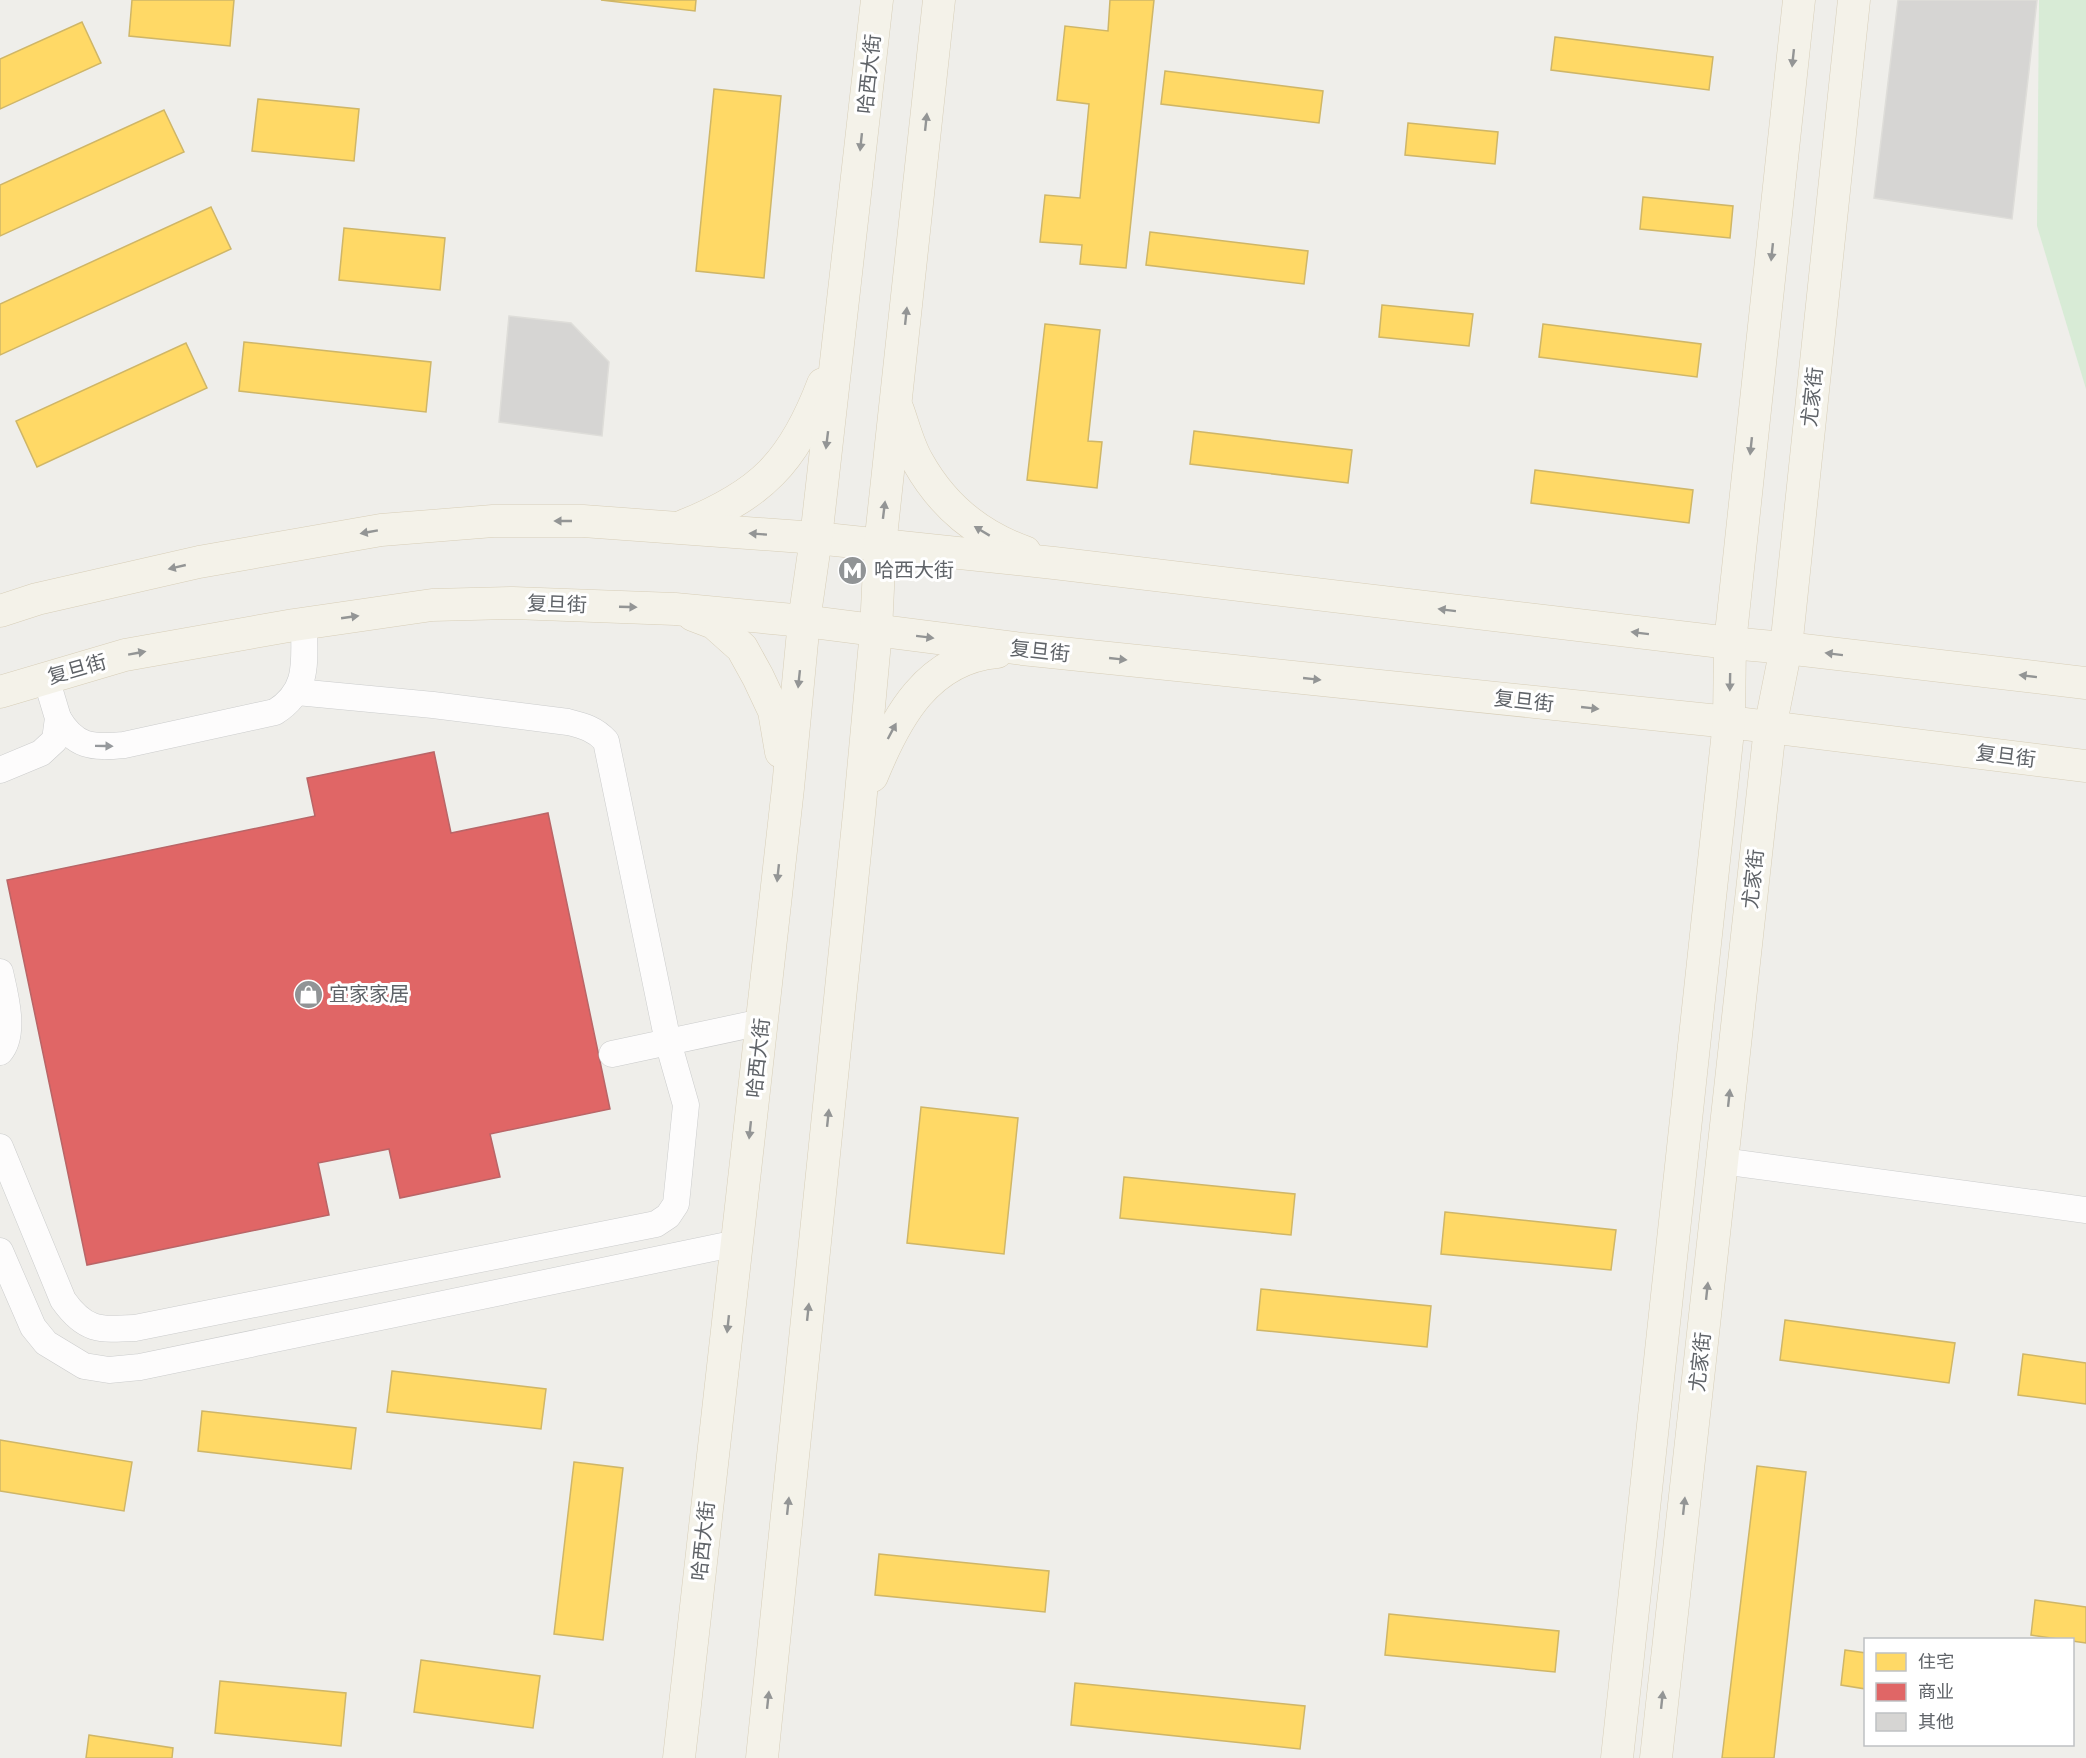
<svg xmlns="http://www.w3.org/2000/svg" width="2086" height="1758" font-family="'PT Sans','Noto Sans SC',sans-serif">
  <style>
    .green { fill: #d8ebd6 }
    .homes { fill: #ffd966; stroke: #cfb667; stroke-width: 1.5 }
    .shops { fill: #e06666; stroke: #b96567; stroke-width: 1.5 }
    .building { fill: #d6d5d3; stroke: #deddd9; stroke-width: 1.5 }
    .lines { fill: none; stroke-linecap: round; stroke-linejoin: round }
    .minor-casing { stroke: #cbcccc; stroke-width: 27 }
    .major-casing { stroke: #d7ceb8; stroke-width: 33 }
    .minor { stroke: #fdfcfc; stroke-width: 26 }
    .major { stroke: #f4f2e9; stroke-width: 32 }
    .oneway { fill: #939595 }
    .oneway2 { fill: #96999c }
    .labels { text-anchor: middle; dominant-baseline: central; stroke-width: 6; stroke-linejoin: round; paint-order: stroke }
    .street-label { font-size: 20px; fill: #5f6368; stroke: #fff }
    .poi-label { font-size: 20px; fill: #5f6368; stroke: #fff; text-anchor: start }
  </style>
  <rect width="100%" height="100%" fill="#efeeea"/>
  <path class="green" d="M2039 0H2086V389L2037 226Z"/>
  <g class="homes">
    <path d="M132 0H234L230 46 129 36Z"/>
    <path d="M601 0H696L695 11Z"/>
    <path d="M1110 0H1154L1126 268 1080 264 1082 245 1040 242 1045 195 1080 198 1089 104 1057 100 1065 26 1108 31Z"/>
    <path d="M82 22 101 63 0 109V59Z"/>
    <path d="M1555 37 1713 57 1709 90 1551 70Z"/>
    <path d="M1165 71 1323 91 1319 123 1161 104Z"/>
    <path d="M714 89 781 96 764 278 696 271Z"/>
    <path d="M258 99 359 109 354 161 252 151Z"/>
    <path d="M164 110 184 152 0 236V185Z"/>
    <path d="M1408 123 1498 132 1495 164 1405 155Z"/>
    <path d="M1643 197 1733 206 1730 238 1640 229Z"/>
    <path d="M211 207 231 249 0 355V304Z"/>
    <path d="M344 228 445 238 440 290 339 280Z"/>
    <path d="M1150 232 1308 251 1304 284 1146 265Z"/>
    <path d="M1382 305 1473 314 1469 346 1379 337Z"/>
    <path d="M1045 324 1100 330 1088 441 1102 442 1097 488 1027 480Z"/>
    <path d="M1543 324 1701 344 1697 377 1539 357Z"/>
    <path d="M244 342 431 362 426 412 239 391Z"/>
    <path d="M186 343 207 388 37 467 16 421Z"/>
    <path d="M1194 431 1352 450 1348 483 1190 464Z"/>
    <path d="M1535 470 1693 490 1689 523 1531 503Z"/>
    <path d="M921 1107 1018 1118 1004 1254 907 1243Z"/>
    <path d="M1124 1177 1295 1194 1291 1235 1120 1218Z"/>
    <path d="M1445 1212 1616 1230 1611 1270 1441 1254Z"/>
    <path d="M1261 1289 1431 1306 1427 1347 1257 1330Z"/>
    <path d="M1785 1320 1955 1343 1949 1383 1780 1360Z"/>
    <path d="M2023 1354 2086 1363V1404L2018 1395Z"/>
    <path d="M392 1371 546 1389 541 1429 387 1412Z"/>
    <path d="M202 1411 356 1428 351 1469 198 1451Z"/>
    <path d="M0 1440 132 1462 124 1511 0 1491Z"/>
    <path d="M574 1462 623 1468 603 1640 554 1634Z"/>
    <path d="M1757 1466 1806 1472 1774 1758H1722Z"/>
    <path d="M879 1554 1049 1571 1045 1612 875 1595Z"/>
    <path d="M2035 1600 2086 1607V1643L2031 1635Z"/>
    <path d="M1389 1614 1559 1631 1555 1672 1385 1655Z"/>
    <path d="M1845 1650 1866 1653V1689L1841 1685Z"/>
    <path d="M421 1660 540 1676 533 1728 414 1712Z"/>
    <path d="M220 1681 346 1693 341 1746 215 1733Z"/>
    <path d="M1075 1683 1305 1706 1300 1749 1071 1725Z"/>
    <path d="M89 1735 173 1748 172 1758H86Z"/>
  </g>
  <path class="shops" d="M434 752 451 833 548 813 610 1109 490 1134 500 1177 400 1198 389 1149 318 1163 329 1215 87 1265 7 880 315 816 307 778Z"/>
  <g class="building">
    <path d="M1898 0H2037L2012 219 1874 198Z"/>
    <path d="M509 316 571 323 609 362 602 436 499 422Z"/>
  </g>
  <g class="lines">
    <defs>
      <g id="minor">
        <path d="M58 718C75 747 92 748 124 745L275 712C310 690 304 661 304 624"/>
        <path d="M0 770 41 753 55 740 58 718 46 678"/>
        <path d="M0 972C5 994 16 1034 0 1052"/>
        <path d="M612 1054 762 1022"/>
        <path d="M0 1147 63 1300C85 1331 99 1330 135 1328L656 1224 668 1216 676 1204 686 1105 668 1042 606 741C595 729 584 726 568 722L433 705 297 692"/>
        <path d="M1722 1161 2086 1210"/>
        <path d="M0 1251 33 1327 46 1343 84 1366 109 1370 140 1367 737 1243"/>
      </g>
      <g id="major">
        <path d="M898 410C904 427 909 447 918 462 942 505 979 536 1025 552"/>
        <path d="M683 526C761 495 793 463 823 384"/>
        <path d="M0 611 37 599 199 562 381 530 493 521H583L816 538 1054 563 1730 643 1786 648 2086 683"/>
        <path d="M693 615 714 623 742 648 758 677 774 711 781 752"/>
        <path d="M0 692 125 655 294 625 432 605 513 603 675 609 804 621 1022 649 1729 722 2086 766"/>
        <path d="M872 776C896 717 928 658 997 652"/>
        <path d="M679 1758 788 788 804 621 816 538 877 0"/>
        <path d="M762 1758 860 804 876 631 880 546 939 0"/>
        <path d="M1617 1758 1729 722 1730 643 1799 0"/>
        <path d="M1656 1758 1770 728 1786 648 1854 0"/>
      </g>
    </defs>
    <use href="#minor" class="minor-casing"/>
    <use href="#major" class="major-casing"/>
    <use href="#minor" class="minor"/>
    <use href="#major" class="major"/>
  </g>
  <defs><path id="oneway-solid" d="M-6-.8H1V-3.2L6.5 0L1 3.2V.8H-6Z" transform="scale(1.5)"/></defs>
  <g class="oneway">
    <use href="#oneway-solid" transform="translate(1793 58) rotate(96)"/>
    <use href="#oneway-solid" transform="translate(926 122) rotate(-84)"/>
    <use href="#oneway-solid" transform="translate(861 142) rotate(96)"/>
    <use href="#oneway-solid" transform="translate(1772 252) rotate(96)"/>
    <use href="#oneway-solid" transform="translate(906 316) rotate(-84)"/>
    <use href="#oneway-solid" transform="translate(827 440) rotate(97)"/>
    <use href="#oneway-solid" transform="translate(1751 446) rotate(96)"/>
    <use href="#oneway-solid" transform="translate(884 510) rotate(-83)"/>
    <use href="#oneway-solid" transform="translate(563 521) rotate(180)"/>
    <use href="#oneway-solid" transform="translate(982 531) rotate(-149)"/>
    <use href="#oneway-solid" transform="translate(369 532) rotate(170)"/>
    <use href="#oneway-solid" transform="translate(758 534) rotate(-176)"/>
    <use href="#oneway-solid" transform="translate(177 567) rotate(167)"/>
    <use href="#oneway-solid" transform="translate(628 607) rotate(2)"/>
    <use href="#oneway-solid" transform="translate(1447 610) rotate(-173)"/>
    <use href="#oneway-solid" transform="translate(350 617) rotate(-8)"/>
    <use href="#oneway-solid" transform="translate(1640 633) rotate(-173)"/>
    <use href="#oneway-solid" transform="translate(925 637) rotate(7)"/>
    <use href="#oneway-solid" transform="translate(137 653) rotate(-10)"/>
    <use href="#oneway-solid" transform="translate(1834 654) rotate(-173)"/>
    <use href="#oneway-solid" transform="translate(1118 659) rotate(6)"/>
    <use href="#oneway-solid" transform="translate(2028 676) rotate(-173)"/>
    <use href="#oneway-solid" transform="translate(799 679) rotate(96)"/>
    <use href="#oneway-solid" transform="translate(1312 679) rotate(6)"/>
    <use href="#oneway-solid" transform="translate(1730 682) rotate(91)"/>
    <use href="#oneway-solid" transform="translate(1590 708) rotate(6)"/>
    <use href="#oneway-solid" transform="translate(892 731) rotate(-62)"/>
    <use href="#oneway-solid" transform="translate(778 873) rotate(96)"/>
    <use href="#oneway-solid" transform="translate(1729 1098) rotate(-84)"/>
    <use href="#oneway-solid" transform="translate(828 1118) rotate(-84)"/>
    <use href="#oneway-solid" transform="translate(750 1130) rotate(96)"/>
    <use href="#oneway-solid" transform="translate(1707 1291) rotate(-84)"/>
    <use href="#oneway-solid" transform="translate(808 1312) rotate(-84)"/>
    <use href="#oneway-solid" transform="translate(728 1324) rotate(96)"/>
    <use href="#oneway-solid" transform="translate(788 1506) rotate(-84)"/>
    <use href="#oneway-solid" transform="translate(1684 1506) rotate(-84)"/>
    <use href="#oneway-solid" transform="translate(768 1700) rotate(-84)"/>
    <use href="#oneway-solid" transform="translate(1662 1700) rotate(-84)"/>
  </g>
  <use class="oneway2" href="#oneway-solid" transform="translate(104 746) rotate(1)"/>
  <defs>
    <symbol id="metro-disc" viewBox="-11 -11 22 22"><circle r="9.5" fill="#919496" stroke="#fff"/><path d="M-5.5 5V-5H-3L0 0L3-5H5.5V5H3V-.5L0 4L-3-.5V5Z" fill="#fff"/></symbol>
    <symbol id="shop-disc" viewBox="-11 -11 22 22"><circle r="9.5" fill="#919496" stroke="#fff"/><path d="M-5-2.5h2.3a2.7 3.5 0 0 1 5.4 0H5L5.5 6h-11ZM-1.5-2.5h3a1.5 2.3 0 0 0-3 0Z" fill="#fff"/></symbol>
  </defs>
  <g fill-rule="evenodd">
    <use href="#metro-disc" x="836" y="554" width="33" height="33"/>
    <use href="#shop-disc" x="292" y="978" width="33" height="33"/>
  </g>
  <g class="labels">
    <g class="street-label">
      <text transform="translate(869 74) rotate(-84)">哈西大街</text>
      <text transform="translate(1812 397) rotate(-84)">尤家街</text>
      <text transform="translate(557 604) rotate(2)">复旦街</text>
      <text transform="translate(1040 651) rotate(6)">复旦街</text>
      <text transform="translate(77 669) rotate(-16)">复旦街</text>
      <text transform="translate(1524 701) rotate(6)">复旦街</text>
      <text transform="translate(2006 756) rotate(7)">复旦街</text>
      <text transform="translate(1753 879) rotate(-84)">尤家街</text>
      <text transform="translate(758 1058) rotate(-84)">哈西大街</text>
      <text transform="translate(1700 1362) rotate(-84)">尤家街</text>
      <text transform="translate(703 1541) rotate(-84)">哈西大街</text>
    </g>
    <g class="poi-label">
      <text x="874" y="570">哈西大街</text>
      <text x="329" y="994">宜家家居</text>
    </g>
  </g>
  <rect x="1864" y="1638" width="210" height="108" fill="#ffffff" stroke="#bfc1c3" stroke-width="1.5"/>
  <rect x="1876" y="1653" width="30" height="18" fill="#ffd966" stroke="#bfc1c3" stroke-width="1.5"/>
  <text x="1918" y="1668" font-size="18" fill="#5f6368">住宅</text>
  <rect x="1876" y="1683" width="30" height="18" fill="#e06666" stroke="#bfc1c3" stroke-width="1.5"/>
  <text x="1918" y="1698" font-size="18" fill="#5f6368">商业</text>
  <rect x="1876" y="1713" width="30" height="18" fill="#d6d5d3" stroke="#bfc1c3" stroke-width="1.5"/>
  <text x="1918" y="1728" font-size="18" fill="#5f6368">其他</text>
</svg>
